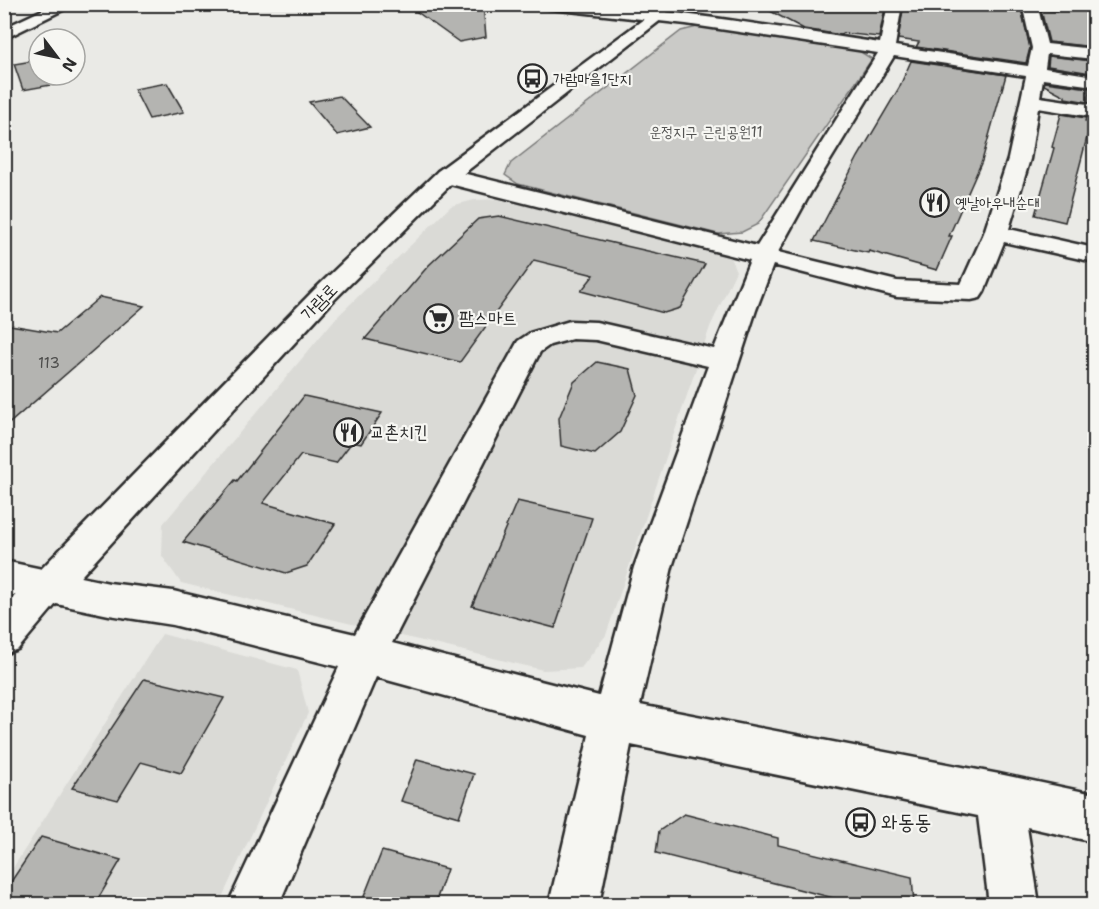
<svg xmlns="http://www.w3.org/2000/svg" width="1099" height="909" font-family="'Shantell Sans','Poor Story',sans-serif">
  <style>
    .built { fill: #dadad6 }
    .green { fill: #cacac7; stroke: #7a7a79; stroke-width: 1.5 }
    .building { fill: #b4b4b1; stroke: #2b2b2b; stroke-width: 1.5 }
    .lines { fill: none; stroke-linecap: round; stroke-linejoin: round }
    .street-casing { stroke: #2b2b2b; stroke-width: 5 }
    .secondary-casing { stroke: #2b2b2b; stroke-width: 5 }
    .street { fill: #f6f6f2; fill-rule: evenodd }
    .secondary { fill: #f6f6f2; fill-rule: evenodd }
    .labels { text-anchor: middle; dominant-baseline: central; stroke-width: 4.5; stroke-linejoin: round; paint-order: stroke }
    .far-poi-label { font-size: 15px; fill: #2b2b2b; stroke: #f6f6f2; text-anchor: start }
    .far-park-label { font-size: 15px; fill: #535352; stroke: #f6f6f2 }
    .number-label { font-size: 15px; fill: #4d4d4c }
    .street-label { font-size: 18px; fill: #2b2b2b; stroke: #f6f6f2 }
    .poi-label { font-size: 18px; fill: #2b2b2b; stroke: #f6f6f2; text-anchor: start }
    .near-poi-label { font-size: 21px; fill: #2b2b2b; stroke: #f6f6f2; text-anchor: start }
  </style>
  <rect width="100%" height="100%" fill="#eaeae6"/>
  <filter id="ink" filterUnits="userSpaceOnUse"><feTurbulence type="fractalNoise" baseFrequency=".0167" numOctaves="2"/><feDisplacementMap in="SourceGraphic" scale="12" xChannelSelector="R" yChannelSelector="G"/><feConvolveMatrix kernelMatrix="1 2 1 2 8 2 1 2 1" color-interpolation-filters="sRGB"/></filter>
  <g filter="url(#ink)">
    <g class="built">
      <path d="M497 199 713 249 730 257 736 271 710 327 606 635 581 668 543 670 181 583 162 556 163 524 335 319 451 206 474 200Z"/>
      <path d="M162 634 297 670 308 713 219 904H5L4 882Z"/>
    </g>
    <path class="green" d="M713 26 856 49 872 59 758 224 742 232 718 234 518 184 505 175 511 163 681 31 697 27Z"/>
    <g class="building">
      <path d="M406 4H483L486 37 459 42Z"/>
      <path d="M757 4H886L879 37 842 33 841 35 804 29Z"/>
      <path d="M904 4H972L1021 8 1030 48 1026 63 916 47 919 42 898 39Z"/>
      <path d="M1054 5 1095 7 1094 47 1049 42 1041 10 1057 11Z"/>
      <path d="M1049 56 1092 61 1091 73 1048 66Z"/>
      <path d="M39 60V75H59L62 83 23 90 14 64Z"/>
      <path d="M911 61 1006 75 982 161 949 236H952L937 270 869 251 868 253 814 241 858 157 899 88Z"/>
      <path d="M1045 82 1089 88 1088 102 1065 98V96L1044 85Z"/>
      <path d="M167 83 184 112 149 119 134 89Z"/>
      <path d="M340 96 370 127 337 135 309 102Z"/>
      <path d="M1061 114 1086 118 1085 121 1091 122 1065 222 1035 215 1054 148 1052 147Z"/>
      <path d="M499 216 617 244 705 264 680 308 664 313 581 291 594 275 534 260 460 362 365 339 429 265 478 219Z"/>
      <path d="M100 297 144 306 4 428V324L57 333Z"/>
      <path d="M597 362 630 369 637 395 620 432 595 454 561 446 559 418 574 382Z"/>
      <path d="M304 396 382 413 361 444 352 442 336 463 301 455 263 503 335 524 307 566 286 573 183 542 235 480 237 481Z"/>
      <path d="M517 501 592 518 555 628 472 606Z"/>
      <path d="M144 679 224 698 181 773 141 762 118 800 72 788Z"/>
      <path d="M417 759 474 774 459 817 401 801Z"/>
      <path d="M684 814 778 838V845L912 877 914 904H857L656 853 659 831Z"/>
      <path d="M41 837 121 860 95 904H4V892Z"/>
      <path d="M382 851 447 869 435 904H361Z"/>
    </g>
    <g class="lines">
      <defs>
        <g id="street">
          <path d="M55 4H75L4 39V28Z"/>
          <path d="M535 4C651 4 765 26 880 43L888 4H902L895 46 1028 66 1032 48 1022 4H1037L1047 44 1094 49V59L1047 54 1045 68 1094 76V86L1043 79 1040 97 1094 105V117L1038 108 1030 159 1009 229 1094 248V262L1004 242 984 292 980 298 971 300 897 297 773 265 756 310 672 567 640 705 999 774 1094 794V842L1027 827 1039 904H989L978 816 631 745 599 904H549L589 735 376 677 279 904H228L339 667 173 625 109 615 4 593V561L109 583 173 591 355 634 518 341 530 333 570 321 596 322 714 349 750 260 438 181 435 176 438 171 446 169 757 246 878 53 686 24 542 8ZM894 56 1026 76 1008 159 984 233 961 284 897 281 778 252 811 192ZM572 339 596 340 708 366 634 567 599 696 392 643 540 352 550 345Z"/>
        </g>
        <path id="secondary" d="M658 4H673L662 19 454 181 332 302 61 598 18 649 4 654V607L314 290 438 171 652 13Z"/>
      </defs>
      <use href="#street" class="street-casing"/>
      <use href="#secondary" class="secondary-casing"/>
      <use href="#street" class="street"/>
      <use href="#secondary" class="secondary"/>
    </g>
  </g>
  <defs>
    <symbol id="bus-ring" viewBox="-11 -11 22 22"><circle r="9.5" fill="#f6f6f2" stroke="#2b2b2b" stroke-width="1.5"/><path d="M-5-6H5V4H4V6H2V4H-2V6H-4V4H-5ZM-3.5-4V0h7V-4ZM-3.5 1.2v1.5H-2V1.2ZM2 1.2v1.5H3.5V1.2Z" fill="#2b2b2b"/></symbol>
    <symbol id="restaurant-ring" viewBox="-11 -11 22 22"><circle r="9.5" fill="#f6f6f2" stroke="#2b2b2b" stroke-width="1.5"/><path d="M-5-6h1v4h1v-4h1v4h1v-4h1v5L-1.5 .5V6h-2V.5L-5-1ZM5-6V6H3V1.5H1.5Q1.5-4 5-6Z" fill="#2b2b2b"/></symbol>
    <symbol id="supermarket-ring" viewBox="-11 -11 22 22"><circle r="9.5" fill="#f6f6f2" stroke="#2b2b2b" stroke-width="1.5"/><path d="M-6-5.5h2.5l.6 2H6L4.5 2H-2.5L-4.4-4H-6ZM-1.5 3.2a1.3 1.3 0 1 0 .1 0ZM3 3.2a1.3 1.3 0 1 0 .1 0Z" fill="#2b2b2b"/></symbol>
  </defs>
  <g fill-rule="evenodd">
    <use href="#bus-ring" x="516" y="62" width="33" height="33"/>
    <use href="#restaurant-ring" x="918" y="186" width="33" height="33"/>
    <use href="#supermarket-ring" x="422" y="302" width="33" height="33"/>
    <use href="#restaurant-ring" x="332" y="416" width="33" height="33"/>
    <use href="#bus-ring" x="844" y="806" width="33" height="33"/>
  </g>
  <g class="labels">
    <g class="far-poi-label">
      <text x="553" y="79">가람마을1단지</text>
      <text x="955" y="203">옛날아우내순대</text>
    </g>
    <g class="far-park-label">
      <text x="706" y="132">운정지구 근린공원11</text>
    </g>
    <g class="number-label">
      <text x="49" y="363">113</text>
    </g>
    <g class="street-label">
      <text transform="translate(319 302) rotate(-46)">가람로</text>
    </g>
    <g class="poi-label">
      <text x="459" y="318">팜스마트</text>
      <text x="370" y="432">교촌치킨</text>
    </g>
    <g class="near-poi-label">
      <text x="881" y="822">와동동</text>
    </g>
  </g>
  <rect width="1099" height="909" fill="none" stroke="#f6f6f2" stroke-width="24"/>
  <rect x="12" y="12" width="1075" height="885" fill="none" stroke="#2b2b2b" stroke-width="2" filter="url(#ink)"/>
  <g transform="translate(57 57) rotate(122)"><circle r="28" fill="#f6f6f2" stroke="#a5a5a2" stroke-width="1.5"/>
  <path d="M0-4.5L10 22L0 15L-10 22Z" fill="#2b2b2b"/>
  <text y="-9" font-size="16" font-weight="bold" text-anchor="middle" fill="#2b2b2b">N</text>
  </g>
</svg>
